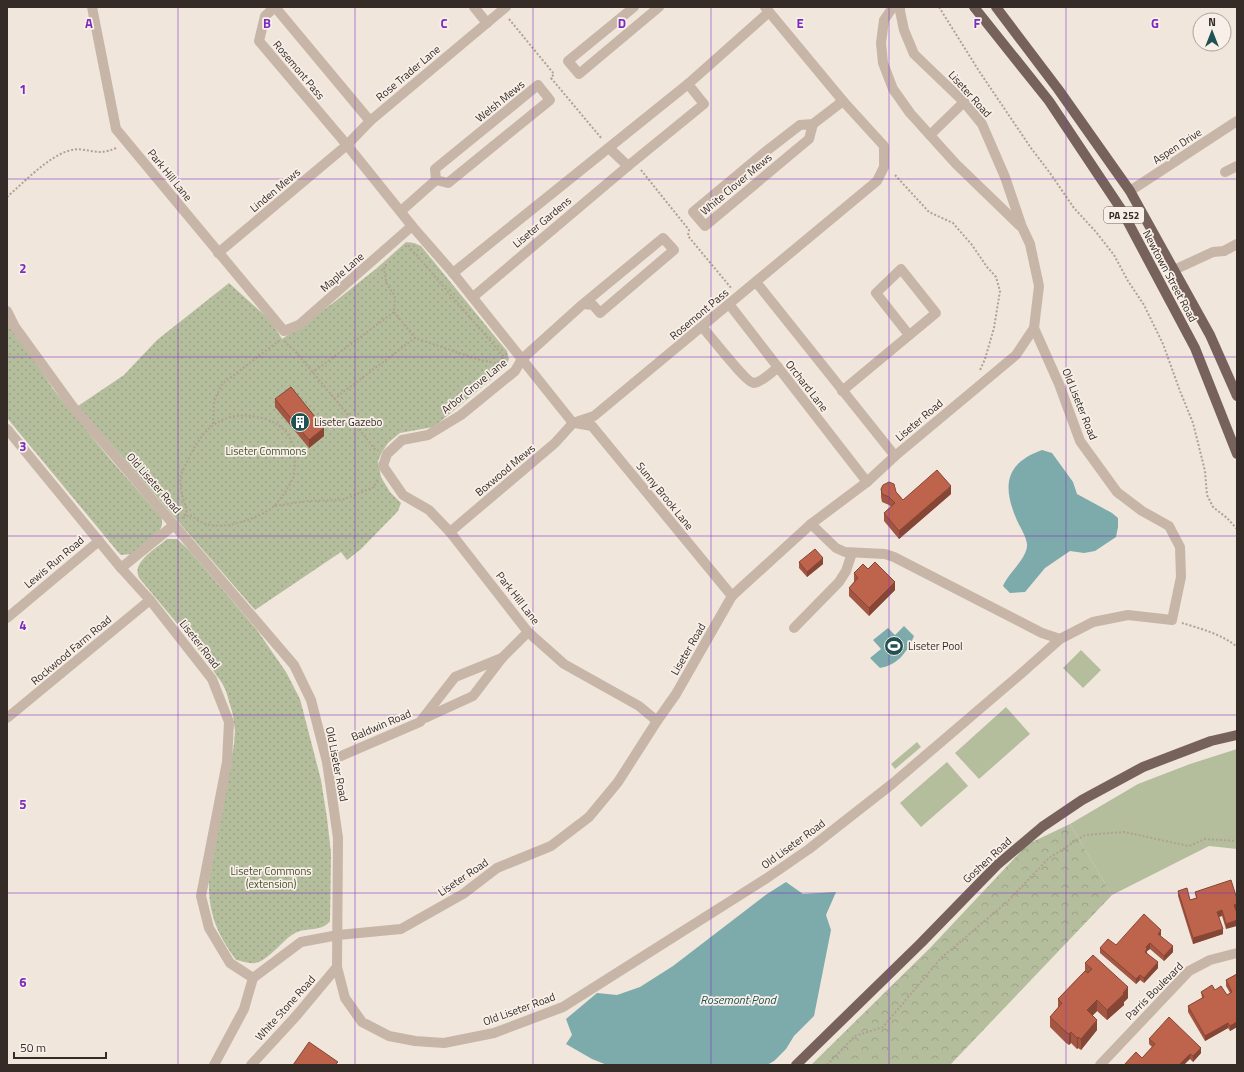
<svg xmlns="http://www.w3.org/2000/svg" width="1244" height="1072" font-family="'Titillium Web',sans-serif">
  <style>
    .grass { fill: #b4be9d }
    .forest { fill: url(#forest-crowns) }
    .park { fill: url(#park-dots) }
    .water { fill: #7dabab }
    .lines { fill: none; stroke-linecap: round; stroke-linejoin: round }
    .path { stroke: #b3a093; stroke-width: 2; stroke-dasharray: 2 2; stroke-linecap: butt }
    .minor { stroke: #c7b6a8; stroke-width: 10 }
    .major { stroke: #76625a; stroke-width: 10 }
    .wall { fill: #a35641 }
    .shaded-wall { fill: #854635 }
    .building { fill: #be644c; stroke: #854635 }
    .grid { fill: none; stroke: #7b2cbf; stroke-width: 1; stroke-opacity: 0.55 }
    .labels { text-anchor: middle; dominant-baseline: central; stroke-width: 3.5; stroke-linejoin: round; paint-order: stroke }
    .shield { fill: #f8f0e8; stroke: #706762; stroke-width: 1 }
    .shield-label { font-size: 10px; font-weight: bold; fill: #352c28 }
    .street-label { font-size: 11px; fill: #352c28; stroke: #f8f0e8 }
    .poi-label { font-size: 11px; fill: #352c28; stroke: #f8f0e8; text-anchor: start }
    .park-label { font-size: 11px; fill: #45512d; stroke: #f8f0e8 }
    .water-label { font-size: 12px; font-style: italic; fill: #205253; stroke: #f8f0e8 }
    .grid-label { font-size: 13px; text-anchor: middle; font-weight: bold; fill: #7b2cbf; stroke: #f8f0e8; stroke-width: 3.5; stroke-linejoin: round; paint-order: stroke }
  </style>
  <defs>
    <pattern id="forest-crowns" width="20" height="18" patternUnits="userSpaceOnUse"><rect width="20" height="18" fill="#b4be9d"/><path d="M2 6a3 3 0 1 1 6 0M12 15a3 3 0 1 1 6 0" fill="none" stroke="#9ba387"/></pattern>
    <pattern id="park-dots" width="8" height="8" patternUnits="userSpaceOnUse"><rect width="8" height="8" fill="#b4be9d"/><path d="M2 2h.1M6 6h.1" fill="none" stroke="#9ba387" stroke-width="1.8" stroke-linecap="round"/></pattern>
  </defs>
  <rect width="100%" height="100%" fill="#f0e6dc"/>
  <g class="grass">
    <path d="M1081 650 1101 670 1083 688 1063 668Z"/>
    <path d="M1006 707 1030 734 979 779 955 753Z"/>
    <path d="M917 742 921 747 895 769 891 764Z"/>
    <path d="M1237 749V849L1209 846 1112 895 1070 824 1138 784 1190 764Z"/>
    <path d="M947 762 968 786 921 827 900 803Z"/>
  </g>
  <path class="forest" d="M1070 824 1112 895 950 1065H811L930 948 1028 844Z"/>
  <g class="park">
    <path d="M406 242 414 243 421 246 497 339 507 351 509 359 505 368 441 421 433 427 400 433 388 443 382 452 378 461 381 477 390 492 401 503 398 511 361 549 347 560 341 552 255 610 78 406 124 375 157 340 229 283 271 321 282 339 333 303 377 268Z"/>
    <path d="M7 318 53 389 110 459 162 518V525L160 530 132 554 121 555 118 552 7 418Z"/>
    <path d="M167 539H177L189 550 257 630 286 672 300 699 321 780 327 818 331 853 330 921C322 932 307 927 295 933 282 940 270 960 255 963 249 964 242 961 236 960 217 934 208 913 209 880L234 744 235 731 233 715 226 691 222 683 195 645 140 579C129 563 157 548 167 539Z"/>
  </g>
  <g class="water">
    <path d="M1042 450 1052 453 1073 482 1077 494 1112 513 1118 518V527L1116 537 1095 551 1084 553 1070 551 1045 568 1025 592 1010 593 1003 586C1008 573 1028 558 1027 544 1026 535 1019 526 1016 518 1002 485 1006 463 1042 450Z"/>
    <path d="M904 626 914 636C907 652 898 665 880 668L870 658 881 649 873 640 888 628 895 635Z"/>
    <path d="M786 882 803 894 836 892 826 915 831 930 814 1016 794 1036 786 1049 774 1061 767 1065H607L592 1059 566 1044 572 1035 566 1019 597 993 617 995 640 987 673 966 767 894Z"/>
  </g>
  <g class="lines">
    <g class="path">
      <path d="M939 7 979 71 1031 148 1050 173 1074 208 1096 232 1114 255 1128 281 1144 305 1163 344 1180 391 1193 423 1205 471 1207 495 1213 507 1227 518 1237 529"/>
      <path d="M509 19 554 74 551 78 602 139"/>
      <path d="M641 170 689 230 688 236 732 289"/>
      <path d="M895 175 929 212 953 223 972 245 987 267 996 277 1000 291 994 328 985 359 980 370"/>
      <path d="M7 197C23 183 48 157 68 151 86 145 95 158 116 148"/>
      <path d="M394 312 415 338"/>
      <path d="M284 341 296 352 358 427 376 451"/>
      <path d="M312 373 394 312 395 296 387 285 384 269 386 264"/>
      <path d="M334 399 415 338 480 360 501 364 504 357 407 244"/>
      <path d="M213 424 214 401 222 384 280 340"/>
      <path d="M275 506 307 501 342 500 374 487 378 478"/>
      <path d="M183 518 190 515C194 517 198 521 203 523 222 531 259 519 274 506 281 499 289 487 293 478 295 472 296 449 292 442 291 439 288 435 286 432 278 423 268 419 257 417 223 410 202 429 189 458 187 463 183 469 181 475 179 487 183 499 187 510L184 517"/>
      <path d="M1182 623C1199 628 1224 635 1237 647"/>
      <path d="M827 1065 855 1036 883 1027 941 958 1006 903 1049 858 1085 835 1124 832 1189 846 1205 839 1237 841"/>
    </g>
    <g class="minor">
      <path d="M92 7 116 129 284 331 299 325 412 226"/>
      <path d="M275 7 265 16 259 41 347 145 412 226 453 273 573 423"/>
      <path d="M275 7 370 121"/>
      <path d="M474 7 487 23"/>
      <path d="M634 7 568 61 579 74 659 7"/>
      <path d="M893 7 884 20 881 43 883 63 893 89 910 113 956 164 1020 226"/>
      <path d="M538 85 550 100 448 183 436 180 435 169Z"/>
      <path d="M813 124 809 139 705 226 693 212 765 152 800 125 813 124 843 101"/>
      <path d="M930 135 964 102"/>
      <path d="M609 148 628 166"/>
      <path d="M1225 172 1237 166"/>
      <path d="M1130 191 1237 121"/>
      <path d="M401 211 436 180"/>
      <path d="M218 253 347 145 370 121 506 7"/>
      <path d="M1174 270 1213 252 1224 251 1237 244"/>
      <path d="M453 273 688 84 769 12"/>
      <path d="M756 282 895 456"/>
      <path d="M473 297 628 166 704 104 688 84"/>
      <path d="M583 304 593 305 600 313 674 250 663 238 583 304 522 359 515 371 461 415 428 435 402 440 387 454 383 466 403 495 429 510 450 532 528 632 564 664 639 706 657 721"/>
      <path d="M729 304 867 482"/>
      <path d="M7 311 15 327 73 407 294 665 311 700 327 762 338 838 337 967 345 998 362 1022 389 1036 415 1041 444 1043 494 1033 563 1007 767 878 809 849 892 784 1023 672 1060 639 1093 622 1128 615 1172 620 1181 577 1180 547 1169 526 1142 511 1117 492 1080 441 1059 384 1034 328"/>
      <path d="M702 327C710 335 746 383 754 383 762 382 772 372 778 367"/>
      <path d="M842 391 936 313 901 269 876 293 909 335"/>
      <path d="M573 423 594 416 877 181 884 167V146L843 101 765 7"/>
      <path d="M575 423 592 426 732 596"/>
      <path d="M7 429 121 568 150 600 212 679 229 722 227 762 201 896 209 928 230 963 253 978"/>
      <path d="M811 524 836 548 845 552 885 554 894 557 1042 633 1060 639"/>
      <path d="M450 532 555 443 573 423"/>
      <path d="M121 568 174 525"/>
      <path d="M7 618 99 541"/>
      <path d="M794 628 839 582 846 571 852 553"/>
      <path d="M7 718 150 600"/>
      <path d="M425 718 473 696 502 658 528 632"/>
      <path d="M327 762 420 722 455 677 502 658"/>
      <path d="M253 978 301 942 338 935 401 929 463 894 497 868 551 846 589 817 618 782 657 721 676 694 732 596 811 524 867 482 895 456 1016 355 1034 328 1039 286 1030 244 1022 227 1005 177 982 124 964 102 914 54 904 30 900 11V7"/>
      <path d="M214 1065 244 1009 253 978"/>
      <path d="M251 1065 297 1015 337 967"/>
      <path d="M1100 1065 1189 971 1210 960 1237 953"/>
    </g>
    <g class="major">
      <path d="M974 7 1049 101 1121 209 1195 348 1237 454"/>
      <path d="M996 7 1058 89 1130 191 1210 335 1237 396"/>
      <path d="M796 1065 921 943 997 865 1042 827 1082 800 1143 767 1211 741 1237 735"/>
    </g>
  </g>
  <g class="wall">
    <path d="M275 399 324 436 309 448 275 407Z"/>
    <path d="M881 489 896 492 903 500 951 494 899 539 884 521V513L891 507 889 505 882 502 881 497Z"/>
    <path d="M799 562 823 564 807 577 799 568Z"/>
    <path d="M868 569 895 590 869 616 849 596V588L854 582V573Z"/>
    <path d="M1178 891 1190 900 1196 898 1195 892 1237 899V910H1236L1226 929 1222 916 1219 917 1223 934 1193 944 1178 896Z"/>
    <path d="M1161 935 1160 936 1173 952 1164 961 1150 949 1147 951V953L1158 968 1144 983 1140 980 1136 984 1100 953V948L1116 945Z"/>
    <path d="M1085 963 1128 998 1124 1002V1005L1107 1020 1097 1011 1092 1016 1097 1030 1081 1050 1078 1048 1077 1049 1071 1043 1069 1045 1066 1043 1050 1027V1017L1058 1008V999L1085 971Z"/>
    <path d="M1237 974V1027L1230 1031 1228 1028 1205 1041 1188 1012V1006L1202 998 1201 992 1227 995 1230 993 1226 986V980Z"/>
    <path d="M1149 1039 1201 1053 1193 1062 1190 1059 1142 1058 1152 1047 1149 1044Z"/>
  </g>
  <g class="shaded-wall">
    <path d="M324 428V436L309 448V440Z"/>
    <path d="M951 486V494L899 539V531Z"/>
    <path d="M823 558V564L807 577V572Z"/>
    <path d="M895 582V590L869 616V608Z"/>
    <path d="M1237 904V910H1234V905Z"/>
    <path d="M1222 910V916L1217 917V912Z"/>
    <path d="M1237 920V926L1226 929V924Z"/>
    <path d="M1223 929V934L1193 944V938Z"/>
    <path d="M1161 930V935L1158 939V934Z"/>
    <path d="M1150 943V949L1147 951V955L1145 957 1146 947Z"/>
    <path d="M1173 946V952L1164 961V956Z"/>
    <path d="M1158 962V968L1144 983V978Z"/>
    <path d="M1140 975V980L1136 984V979Z"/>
    <path d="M1128 987V998L1124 1002V1005L1107 1020V1010Z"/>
    <path d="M1097 1000V1011L1087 1021V1010Z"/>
    <path d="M1097 1020V1030L1081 1050V1039Z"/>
    <path d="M1237 1022V1027L1230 1031V1026Z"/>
    <path d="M1228 1023V1028L1205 1041V1036Z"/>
    <path d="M1071 1032V1043L1069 1045V1034Z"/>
    <path d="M1078 1037V1048L1077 1049V1038Z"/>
    <path d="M1201 1048V1053L1193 1062V1056Z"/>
    <path d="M1190 1054V1059L1184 1065H1179Z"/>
  </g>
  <g class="building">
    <path d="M291 387 324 428 309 440 275 399Z"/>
    <path d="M937 470 951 486 899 531 884 513 895 503 889 497 882 494 881 489 883 485 889 482 894 484 896 492 903 500Z"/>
    <path d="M815 549 823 558 807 572 799 562Z"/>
    <path d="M875 562 895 582 869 608 849 588 858 578 854 573 863 564 868 569Z"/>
    <path d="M1231 880 1237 899V904L1234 905 1237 913V920L1226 924 1222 910 1217 912 1223 929 1193 938 1178 891 1187 888 1190 900 1197 898 1195 892Z"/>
    <path d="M1144 914 1161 930 1158 934 1173 946 1164 956 1150 943 1146 947 1147 949 1145 952 1158 962 1144 978 1140 975 1136 979 1100 948 1108 939 1116 945Z"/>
    <path d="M1093 955 1128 987 1123 993 1124 994 1107 1010 1097 1000 1087 1010 1097 1020 1081 1039 1078 1037 1077 1038 1071 1032 1069 1034 1066 1032 1050 1017 1062 1003 1058 999 1085 971 1088 973 1092 969 1085 963Z"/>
    <path d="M1237 974V1022L1230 1026 1228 1023 1205 1036 1188 1006 1204 997 1201 992 1212 985 1215 990 1221 986 1227 995 1232 992 1226 980Z"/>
    <path d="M1169 1017 1201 1048 1193 1056 1190 1054 1179 1065H1124L1136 1052 1142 1058 1155 1044 1149 1039Z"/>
    <path d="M309 1042 338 1062 335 1065H293Z"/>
  </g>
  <path class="grid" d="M178 7V1065M355 7V1065M533 7V1065M711 7V1065M889 7V1065M1066 7V1065M7 179H1237M7 357H1237M7 536H1237M7 715H1237M7 893H1237"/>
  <defs>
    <symbol id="building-disc" viewBox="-11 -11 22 22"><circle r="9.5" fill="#205253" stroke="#f8f0e8"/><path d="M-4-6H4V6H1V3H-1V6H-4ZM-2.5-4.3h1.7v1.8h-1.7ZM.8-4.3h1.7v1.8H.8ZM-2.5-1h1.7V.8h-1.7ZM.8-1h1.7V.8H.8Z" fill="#fff"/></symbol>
    <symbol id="stadium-disc" viewBox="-11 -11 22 22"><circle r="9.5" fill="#205253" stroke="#f8f0e8"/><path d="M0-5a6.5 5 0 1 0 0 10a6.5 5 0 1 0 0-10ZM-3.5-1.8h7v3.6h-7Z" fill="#fff"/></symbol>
  </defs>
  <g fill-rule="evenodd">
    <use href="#building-disc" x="289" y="411" width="22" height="22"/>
    <use href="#stadium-disc" x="883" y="635" width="22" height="22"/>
  </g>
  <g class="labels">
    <rect class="shield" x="1104" y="207" width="40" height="16" rx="3"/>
    <g class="shield-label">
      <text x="1124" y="215">PA 252</text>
    </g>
    <g class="street-label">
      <text transform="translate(299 70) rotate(50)">Rosemont Pass</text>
      <text transform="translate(408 73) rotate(-40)">Rose Trader Lane</text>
      <text transform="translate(970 94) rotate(48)">Liseter Road</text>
      <text transform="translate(500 101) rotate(-39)">Welsh Mews</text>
      <text transform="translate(1177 146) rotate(-33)">Aspen Drive</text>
      <text transform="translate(170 175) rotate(51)">Park Hill Lane</text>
      <text transform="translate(736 184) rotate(-40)">White Clover Mews</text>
      <text transform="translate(275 190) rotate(-40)">Linden Mews</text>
      <text transform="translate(542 222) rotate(-40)">Liseter Gardens</text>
      <text transform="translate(342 272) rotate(-41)">Maple Lane</text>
      <text transform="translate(1170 276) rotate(62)">Newtown Street Road</text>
      <text transform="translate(699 314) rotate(-40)">Rosemont Pass</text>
      <text transform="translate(474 386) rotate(-39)">Arbor Grove Lane</text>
      <text transform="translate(807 386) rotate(52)">Orchard Lane</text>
      <text transform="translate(1080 404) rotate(68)">Old Liseter Road</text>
      <text transform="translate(919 420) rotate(-40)">Liseter Road</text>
      <text transform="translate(505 470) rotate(-40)">Boxwood Mews</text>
      <text transform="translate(154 483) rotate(49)">Old Liseter Road</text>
      <text transform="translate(665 496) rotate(51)">Sunny Brook Lane</text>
      <text transform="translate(54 562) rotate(-40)">Lewis Run Road</text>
      <text transform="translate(518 598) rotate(52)">Park Hill Lane</text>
      <text transform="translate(200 644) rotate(52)">Liseter Road</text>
      <text transform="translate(688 649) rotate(-60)">Liseter Road</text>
      <text transform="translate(71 650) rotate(-40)">Rockwood Farm Road</text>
      <text transform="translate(381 725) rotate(-23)">Baldwin Road</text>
      <text transform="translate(337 764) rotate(79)">Old Liseter Road</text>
      <text transform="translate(793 844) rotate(-36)">Old Liseter Road</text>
      <text transform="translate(987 860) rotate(-43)">Goshen Road</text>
      <text transform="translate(463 877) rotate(-34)">Liseter Road</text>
      <text transform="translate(1154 991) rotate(-45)">Parris Boulevard</text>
      <text transform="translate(285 1008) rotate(-48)">White Stone Road</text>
      <text transform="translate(519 1009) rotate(-20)">Old Liseter Road</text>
    </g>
    <g class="poi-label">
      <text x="314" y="422">Liseter Gazebo</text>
      <text x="908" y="646">Liseter Pool</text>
    </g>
    <g class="park-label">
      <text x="266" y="451">Liseter Commons</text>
      <text x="271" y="871">Liseter Commons<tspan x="271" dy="13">(extension)</tspan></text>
    </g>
    <g class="water-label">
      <text x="738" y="999">Rosemont Pond</text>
    </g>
  </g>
  <g class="grid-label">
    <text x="89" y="28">A</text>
    <text x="267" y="28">B</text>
    <text x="444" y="28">C</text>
    <text x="622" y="28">D</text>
    <text x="800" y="28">E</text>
    <text x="977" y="28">F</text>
    <text x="1155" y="28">G</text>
    <text x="23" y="94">1</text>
    <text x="23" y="273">2</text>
    <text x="23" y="451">3</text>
    <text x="23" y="630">4</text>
    <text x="23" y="809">5</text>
    <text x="23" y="987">6</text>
  </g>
  <rect width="1244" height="1072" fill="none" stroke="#352c28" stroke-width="16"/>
  <g transform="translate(1212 32)"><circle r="19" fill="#f8f0e8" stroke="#aaa29b"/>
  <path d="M0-3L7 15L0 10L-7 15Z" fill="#205253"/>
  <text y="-6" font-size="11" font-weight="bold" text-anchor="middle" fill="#352c28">N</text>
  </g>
  <path d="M14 1052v6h92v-6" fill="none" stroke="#352c28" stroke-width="2"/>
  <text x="20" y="1052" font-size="12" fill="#352c28" stroke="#f8f0e8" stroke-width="3" paint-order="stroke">50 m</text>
</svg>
